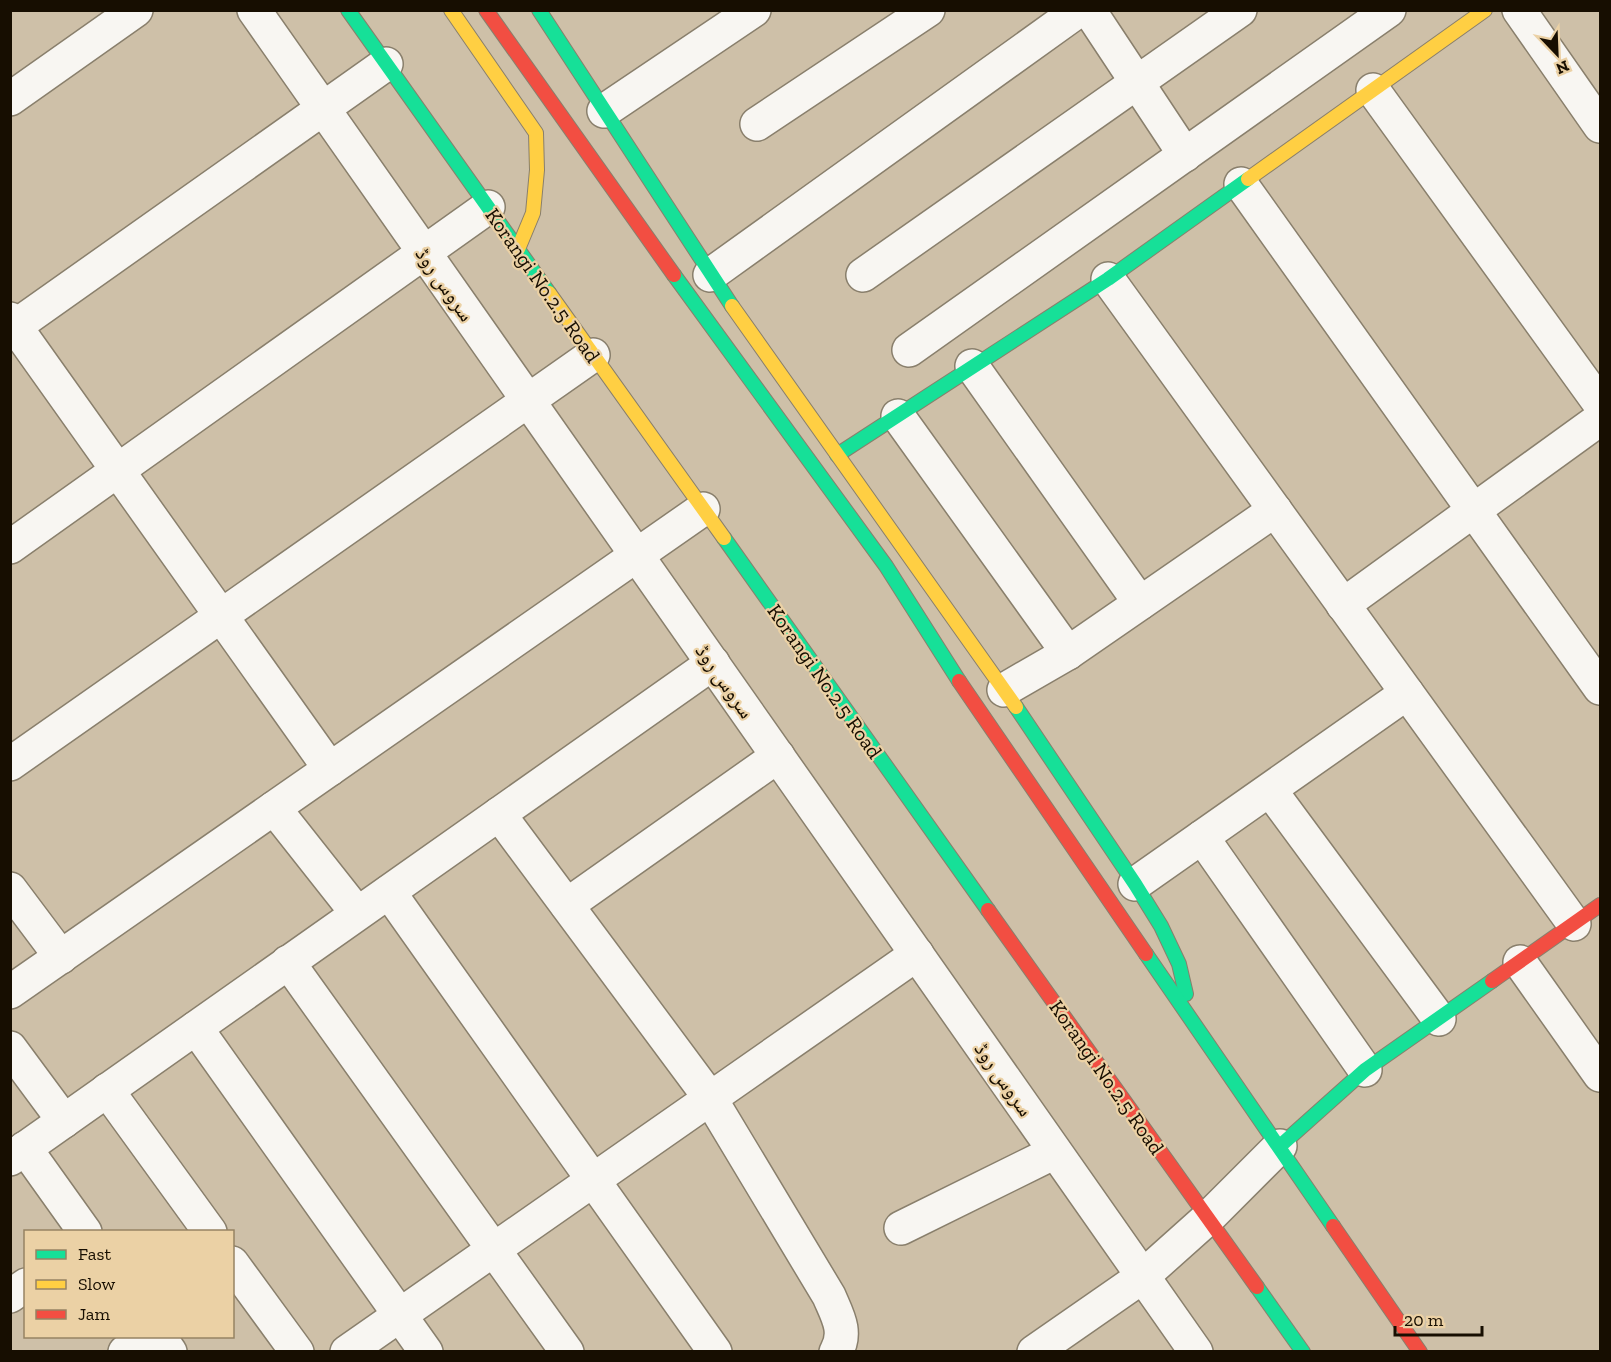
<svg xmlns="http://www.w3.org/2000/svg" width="1611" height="1362" font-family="'Zilla Slab','Noto Naskh Arabic',serif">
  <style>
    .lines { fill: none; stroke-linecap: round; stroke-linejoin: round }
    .street-casing { stroke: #897f6c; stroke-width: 36 }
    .fast-casing { stroke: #897f6c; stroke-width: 16 }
    .slow-casing { stroke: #897f6c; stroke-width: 16 }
    .jam-casing { stroke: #897f6c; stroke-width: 16 }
    .street { stroke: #f8f6f2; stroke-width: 33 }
    .fast { stroke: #16e098; stroke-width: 14 }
    .slow { stroke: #ffcf43; stroke-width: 14 }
    .jam { stroke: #f24e42; stroke-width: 14 }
    .labels { text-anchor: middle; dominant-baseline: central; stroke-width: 4.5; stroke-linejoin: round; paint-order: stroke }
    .street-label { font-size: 21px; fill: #170e01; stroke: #ebd1a5 }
  </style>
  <rect width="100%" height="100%" fill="#cec0a8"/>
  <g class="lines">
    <defs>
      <g id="street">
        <path d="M254 10 1196 1352"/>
        <path d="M1089 10 1185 155"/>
        <path d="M1519 10 1600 126"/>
        <path d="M1373 90 1600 404"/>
        <path d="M10 99 136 10"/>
        <path d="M604 111 754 10"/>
        <path d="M757 124 928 10"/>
        <path d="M1241 184 1600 688"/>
        <path d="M710 275 1079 10"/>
        <path d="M863 275 1240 10"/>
        <path d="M1108 279 1574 924"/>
        <path d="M10 319 330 769"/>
        <path d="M10 330 386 64"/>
        <path d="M909 350 1389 10"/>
        <path d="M972 366 1140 603"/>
        <path d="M898 416 1068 653"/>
        <path d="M10 547 488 207"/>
        <path d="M1343 605 1600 419"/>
        <path d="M1004 690 1068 653 1275 510"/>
        <path d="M10 764 593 355"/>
        <path d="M1270 790 1439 1019"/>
        <path d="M274 808 357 913"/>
        <path d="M499 814 710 1098 829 1296C837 1315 848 1332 836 1352"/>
        <path d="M1202 837 1365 1070"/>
        <path d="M1135 884 1407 693"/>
        <path d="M10 889 61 957"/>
        <path d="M389 892 715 1352"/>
        <path d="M567 905 778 756"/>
        <path d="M288 962 567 1352"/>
        <path d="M1520 962 1600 1075"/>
        <path d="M10 992 703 509"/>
        <path d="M196 1028 426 1352"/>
        <path d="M10 1048 64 1121"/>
        <path d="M107 1090 210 1232"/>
        <path d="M25 1148 85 1232"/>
        <path d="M10 1159 713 663"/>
        <path d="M901 1228 1055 1152"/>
        <path d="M232 1263 297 1352"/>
        <path d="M10 1296 26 1285"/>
        <path d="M159 1336 170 1352"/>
        <path d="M125 1352 146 1336"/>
        <path d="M347 1352 917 954"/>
        <path d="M1034 1352 1142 1277 1208 1218 1280 1146"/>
      </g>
      <g id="fast">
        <path d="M348 10 549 293"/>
        <path d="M539 10 732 306"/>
        <path d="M674 275 886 566 959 681"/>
        <path d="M837 455 1108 279 1248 179"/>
        <path d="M724 538 988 910"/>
        <path d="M1016 707 1135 884 1161 926 1179 964 1186 994"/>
        <path d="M1146 954 1333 1226"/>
        <path d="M1280 1146 1365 1070 1492 981"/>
        <path d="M1257 1287 1303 1352"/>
      </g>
      <g id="slow">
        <path d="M451 10 536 133 537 170 533 213 518 249"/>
        <path d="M1248 179 1485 10"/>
        <path d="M549 293 724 538"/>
        <path d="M732 306 1016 707"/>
      </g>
      <g id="jam">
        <path d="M486 10 674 275"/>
        <path d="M959 681 1146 954"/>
        <path d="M988 910 1257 1287"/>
        <path d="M1492 981 1600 905"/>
        <path d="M1333 1226 1420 1352"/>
      </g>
    </defs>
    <use href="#street" class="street-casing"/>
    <use href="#fast" class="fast-casing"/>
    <use href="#slow" class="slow-casing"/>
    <use href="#jam" class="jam-casing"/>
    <use href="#street" class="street"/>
    <use href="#fast" class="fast"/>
    <use href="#slow" class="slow"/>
    <use href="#jam" class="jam"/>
  </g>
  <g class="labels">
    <g class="street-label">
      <text transform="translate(445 284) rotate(55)">سروس روڈ</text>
      <text transform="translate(543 285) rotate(55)">Korangi No.2.5 Road</text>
      <text transform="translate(725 681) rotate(55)">سروس روڈ</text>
      <text transform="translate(825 681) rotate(55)">Korangi No.2.5 Road</text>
      <text transform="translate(1107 1077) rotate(55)">Korangi No.2.5 Road</text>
      <text transform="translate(1004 1079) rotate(55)">سروس روڈ</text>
    </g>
  </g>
  <rect width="1611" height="1362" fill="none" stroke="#170e01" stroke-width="24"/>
  <rect x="24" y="1230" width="210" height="108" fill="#ebd1a5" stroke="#968363" stroke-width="1.5"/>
  <rect x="36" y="1250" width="30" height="9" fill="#16e098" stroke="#968363" stroke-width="1.5"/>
  <text x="78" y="1260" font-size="18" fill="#170e01">Fast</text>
  <rect x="36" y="1280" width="30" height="9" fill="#ffcf43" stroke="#968363" stroke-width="1.5"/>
  <text x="78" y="1290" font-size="18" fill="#170e01">Slow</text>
  <rect x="36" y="1310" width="30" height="9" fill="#f24e42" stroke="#968363" stroke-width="1.5"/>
  <text x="78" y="1320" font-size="18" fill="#170e01">Jam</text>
  <g transform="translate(1557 54) rotate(157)" stroke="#ebd1a5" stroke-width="4.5" paint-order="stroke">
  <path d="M0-4.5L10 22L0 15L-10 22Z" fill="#170e01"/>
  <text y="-9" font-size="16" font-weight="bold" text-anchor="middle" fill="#170e01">N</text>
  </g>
  <path d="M1395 1326v9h87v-9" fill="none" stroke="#170e01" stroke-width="3"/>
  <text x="1404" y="1326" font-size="18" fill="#170e01" stroke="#ebd1a5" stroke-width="4.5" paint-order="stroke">20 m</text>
</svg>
